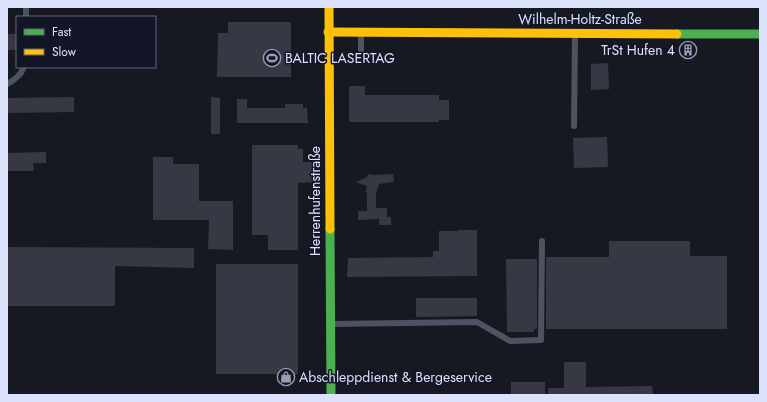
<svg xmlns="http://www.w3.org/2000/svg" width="767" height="402" font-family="Jost,sans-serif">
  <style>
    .building { fill: #363843 }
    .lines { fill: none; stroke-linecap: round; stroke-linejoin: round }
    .lane { stroke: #4d5361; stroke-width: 6 }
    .fast { stroke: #4caf50; stroke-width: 9 }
    .slow { stroke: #ffc107; stroke-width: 9 }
    .labels { text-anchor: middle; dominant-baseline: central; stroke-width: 3; stroke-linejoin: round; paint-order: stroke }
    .street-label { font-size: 14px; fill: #dce2fb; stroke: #131626 }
    .poi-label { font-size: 14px; fill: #dce2fb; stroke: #131626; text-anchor: start }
  </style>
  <rect width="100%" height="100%" fill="#171922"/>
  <g class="building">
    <path d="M228 22H291V77H217L218 33H228Z"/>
    <rect x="7" y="34" width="10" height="16"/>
    <path d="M608 63 609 89 591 90V64Z"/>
    <path d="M349 86H365V95H439V100H449V120H439V122H349Z"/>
    <path d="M74 97V112L7 113V98Z"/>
    <path d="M211 97 220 98V134H211Z"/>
    <path d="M237 99H247V108H285V104H303V108H307L308 123H237Z"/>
    <path d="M607 137 608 167 574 168 573 138Z"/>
    <path d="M252 145H298V149H303V162H315V182L298 183V250H268V235H252Z"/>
    <path d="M46 152V163H33L34 171H7V153Z"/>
    <path d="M153 157H173V164H199V201H233V250L208 249 209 220H153Z"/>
    <path d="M368 174 373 175 393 174 394 182 379 184 376 193V208H387V217H391V225H379V219L358 220V211H367V195L366 191 367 186 356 182 367 177Z"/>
    <path d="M458 230H477V276L347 277 348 258 433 257V251H439V231H458Z"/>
    <path d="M609 241H690V256H727V329H546V257H609Z"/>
    <path d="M7 247 194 248V268L115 266V306H7Z"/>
    <path d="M506 259H537V329H534V332H507Z"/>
    <rect x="216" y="264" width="82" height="110"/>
    <path d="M416 298H477V316L416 317Z"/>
    <path d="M564 362H586V387L652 386 653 395H548V388H564Z"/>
    <rect x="511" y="382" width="34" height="13"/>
  </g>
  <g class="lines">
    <g class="lane">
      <path d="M26 17V7"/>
      <path d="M361 51V34"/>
      <path d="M7 84C15 80 21 75 24 67"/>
      <path d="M574 126 575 35"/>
      <path d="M331 324 477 322 510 341 541 340 542 241"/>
    </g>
    <g class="fast">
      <path d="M677 34H760"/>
      <path d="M330 229 331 395"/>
    </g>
    <g class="slow">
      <path d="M329 7 330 229"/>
      <path d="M328 32 677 34"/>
    </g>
  </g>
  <defs>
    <symbol id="building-ring" viewBox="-11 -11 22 22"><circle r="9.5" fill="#131626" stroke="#979caf" stroke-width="1.5"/><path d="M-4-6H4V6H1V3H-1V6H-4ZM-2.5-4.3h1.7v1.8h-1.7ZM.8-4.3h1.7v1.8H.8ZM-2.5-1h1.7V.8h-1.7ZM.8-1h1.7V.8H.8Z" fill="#979caf"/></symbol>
    <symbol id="stadium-ring" viewBox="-11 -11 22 22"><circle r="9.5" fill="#131626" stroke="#979caf" stroke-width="1.5"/><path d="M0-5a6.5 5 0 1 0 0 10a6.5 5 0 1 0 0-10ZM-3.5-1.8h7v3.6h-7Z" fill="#979caf"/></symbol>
    <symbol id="shop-ring" viewBox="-11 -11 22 22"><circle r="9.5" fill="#131626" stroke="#979caf" stroke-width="1.5"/><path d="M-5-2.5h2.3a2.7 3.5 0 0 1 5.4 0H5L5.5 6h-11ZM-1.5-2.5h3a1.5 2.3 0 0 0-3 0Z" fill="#979caf"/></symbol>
  </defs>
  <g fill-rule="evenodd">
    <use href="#building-ring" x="678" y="40" width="20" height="20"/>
    <use href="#stadium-ring" x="262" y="48" width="20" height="20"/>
    <use href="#shop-ring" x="276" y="367" width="20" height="20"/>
  </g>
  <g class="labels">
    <g class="street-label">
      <text x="580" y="19">Wilhelm-Holtz-Straße</text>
      <text transform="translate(315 201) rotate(-90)">Herrenhufenstraße</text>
    </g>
    <g class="poi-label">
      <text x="675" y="50" text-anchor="end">TrSt Hufen 4</text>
      <text x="285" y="58">BALTIC LASERTAG</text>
      <text x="299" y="377">Abschleppdienst &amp; Bergeservice</text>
    </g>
  </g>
  <rect width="767" height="402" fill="none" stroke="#dce2fb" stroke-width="16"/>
  <rect x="16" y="16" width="140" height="52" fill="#131626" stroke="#63687b"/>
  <rect x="24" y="29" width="20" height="6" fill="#4caf50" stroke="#63687b"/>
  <text x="52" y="36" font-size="12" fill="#dce2fb">Fast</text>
  <rect x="24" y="49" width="20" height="6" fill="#ffc107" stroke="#63687b"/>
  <text x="52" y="56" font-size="12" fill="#dce2fb">Slow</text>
</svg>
